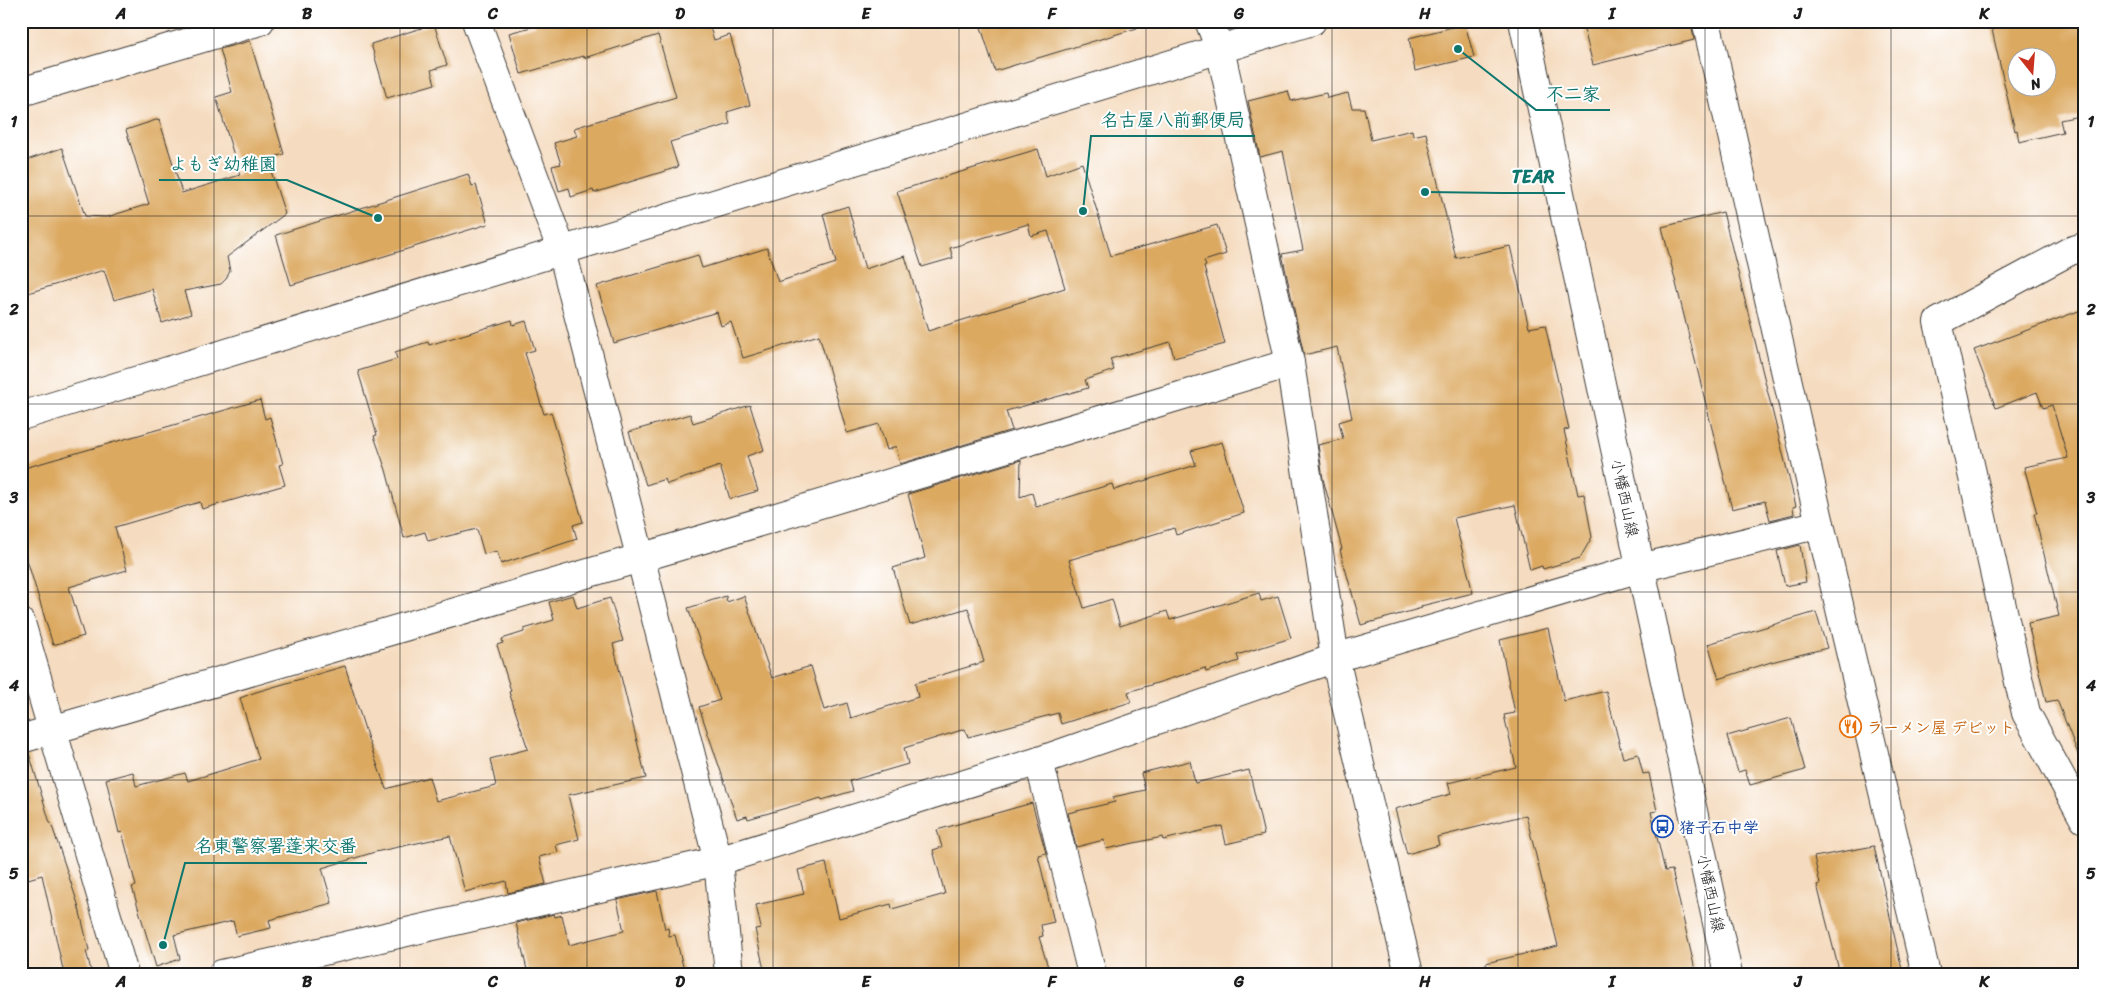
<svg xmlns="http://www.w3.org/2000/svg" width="2105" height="995" font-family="Sriracha,'Klee One',sans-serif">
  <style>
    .building { fill: #dca961; fill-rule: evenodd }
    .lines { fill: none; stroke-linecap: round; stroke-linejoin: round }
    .minor-casing { stroke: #3d3935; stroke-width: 30 }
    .tertiary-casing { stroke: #3d3935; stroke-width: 30 }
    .minor { stroke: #fff; stroke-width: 28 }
    .tertiary { stroke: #fff; stroke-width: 28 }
    .grid { fill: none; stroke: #1c1c1c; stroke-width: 1; stroke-opacity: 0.55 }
    .labels { text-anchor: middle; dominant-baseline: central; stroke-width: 4; stroke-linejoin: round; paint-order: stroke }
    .street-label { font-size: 16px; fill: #1c1c1c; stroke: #fff }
    .food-label { font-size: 16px; font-weight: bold; fill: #c56008; stroke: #fff; text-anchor: start }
    .transit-label { font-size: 16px; font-weight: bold; fill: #164399; stroke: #fff; text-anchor: start }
    .leader { fill: none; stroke: #0f766e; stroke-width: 2 }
    .callout-dot { fill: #0f766e; stroke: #fff; stroke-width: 2 }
    .callout-label { font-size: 18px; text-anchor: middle; font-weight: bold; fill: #0f766e; stroke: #fff; stroke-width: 4; stroke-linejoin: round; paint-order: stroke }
    .neatline { fill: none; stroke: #1c1c1c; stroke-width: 2 }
    .grid-label { font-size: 16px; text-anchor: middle; font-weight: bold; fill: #1c1c1c }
  </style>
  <rect width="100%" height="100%" fill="#fff"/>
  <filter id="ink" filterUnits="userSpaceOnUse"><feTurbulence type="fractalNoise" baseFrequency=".02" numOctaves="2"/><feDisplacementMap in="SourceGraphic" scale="10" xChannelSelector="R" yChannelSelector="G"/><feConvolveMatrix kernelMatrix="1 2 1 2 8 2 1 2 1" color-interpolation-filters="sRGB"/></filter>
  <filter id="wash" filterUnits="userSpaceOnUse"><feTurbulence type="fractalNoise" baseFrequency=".0096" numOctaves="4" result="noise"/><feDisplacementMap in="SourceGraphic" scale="20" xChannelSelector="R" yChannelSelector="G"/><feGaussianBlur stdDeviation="1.12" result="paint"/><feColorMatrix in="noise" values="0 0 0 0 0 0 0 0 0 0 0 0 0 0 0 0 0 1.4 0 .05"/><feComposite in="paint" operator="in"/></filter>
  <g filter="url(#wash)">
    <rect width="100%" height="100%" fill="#f5dcc0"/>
    <g id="blocks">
      <g class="building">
        <path d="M534 21H708L714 40 730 35 750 105 727 112 730 124 670 142 678 167 594 193 593 190 571 197 569 188 559 191 552 166 561 164 554 143 577 136 574 128 676 97 658 35 584 58 583 56 521 74 509 33 535 26Z"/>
        <path d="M979 21H1136L1137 28 995 71Z"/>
        <path d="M1582 21H1691L1694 40 1593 65Z"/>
        <path d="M1990 21H2084V115L2060 120 2063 132 2019 142 2017 130 2015 131ZM2018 58H2048V88H2018Z"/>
        <path d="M434 24 447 65 431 70 435 84 387 98 371 44Z"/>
        <path d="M1465 24 1474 57 1415 71 1409 38Z"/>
        <path d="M250 41 284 154 267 159 285 214 227 257 230 271 226 279 221 284 184 291 191 314 162 323 152 289 114 300 104 270 21 295V162L62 148 85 216 107 217 149 204 126 130 159 119 182 193 240 175 216 97 232 92 220 49Z"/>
        <path d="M1288 91 1291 101 1326 93 1327 98 1348 93 1352 108H1364L1371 140 1412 130 1413 136 1426 133 1456 258 1510 246 1529 328 1545 325 1569 429 1564 430 1578 495 1584 494 1592 537 1580 558 1543 569 1542 566 1530 570 1515 505 1454 518 1473 593 1421 606 1422 608 1361 625 1340 550 1342 549 1323 479 1318 445 1343 439 1339 422 1352 418 1337 347 1304 355 1282 254 1303 250 1283 151 1260 157 1248 101Z"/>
        <path d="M1038 149 1046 176 1082 163 1111 256 1217 225 1226 254 1204 261 1206 266 1204 267 1225 344 1174 358 1170 342 1110 359 1114 370 1085 380 1088 388 1006 411 1012 430 900 464 896 446 887 450 879 424 847 433 819 335 743 358 731 322 721 326 717 312 614 343 597 286 698 255 702 268 767 248 778 282 836 263 823 214 848 206 865 269 905 256 928 331 1065 288 1048 231 1031 236 1028 224 950 248 953 258 922 267 897 191Z"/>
        <path d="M468 174 472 186 476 185 488 224 291 285 276 235Z"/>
        <path d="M1723 212 1796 506 1793 507 1794 514 1770 520 1765 501 1732 509 1662 227Z"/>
        <path d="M2084 309V764H2082L2057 700 2046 702 2028 623 2059 616 2034 513H2037L2024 467 2068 458 2052 405 2043 408 2037 392 1996 408 1974 350Z"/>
        <path d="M512 320 513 325 526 321 535 350 525 353 544 414 551 412 583 522 573 525 577 539 501 564 497 551 484 554 477 529 428 541 425 532 404 538 386 470 374 436 377 435 358 371 397 359 395 352 428 342 429 345Z"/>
        <path d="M260 400 265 419 270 417 283 464 279 465 285 485 202 509 200 502 115 527 127 570 69 587 84 636 53 645 21 540V469Z"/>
        <path d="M750 405 764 450 747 456 758 491 730 499 720 466 667 484 665 479 646 485 629 432 690 414 693 423Z"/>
        <path d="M1222 442 1244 513 1176 535 1174 528 1069 560 1084 608 1112 599 1120 626 1167 611 1170 620 1259 593 1261 601 1278 596 1291 638 1237 655 1239 661 1206 672 1205 668 1128 692 1131 702 1061 724 1058 713 968 737 965 729 904 748 908 764 850 781 853 791 822 800 821 798 748 819 747 816 737 819 699 707 720 700 688 608 726 596 727 602 744 596 772 678 811 666 824 710 847 703 851 718 918 697 915 683 984 662 968 608 910 625 893 568 925 558 908 494 1021 460 1020 497 1032 493 1036 507 1112 484 1114 490 1196 465 1191 451Z"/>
        <path d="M1800 545 1806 582 1785 586 1777 551Z"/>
        <path d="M573 595 577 608 610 598 623 641 613 644 646 778 568 795 579 839 556 845 558 852 539 857 546 884 508 893 506 881 465 892 450 836 375 852 322 868 332 903 269 920 271 928 237 936 233 921 174 935 180 959 156 967 132 887 136 886 122 832 119 833 106 779 133 772 136 786 185 773 188 781 259 759 240 698 256 692 345 666 368 739 386 789 429 777 436 801 496 786 490 759 528 749 509 692 511 691 497 645 503 643 502 639 524 632V629L554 620 549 602Z"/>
        <path d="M1816 612 1827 648 1771 662 1719 679 1708 644Z"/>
        <path d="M1548 628 1564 701 1606 691 1623 758 1638 754 1643 774 1649 773 1657 811 1651 812 1665 871 1672 870 1696 974H1487L1486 963 1558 946 1526 815 1437 837 1439 845 1407 854 1395 809 1451 794 1448 783 1516 767 1504 715 1515 713 1500 640Z"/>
        <path d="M1791 718 1805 770 1750 785 1745 770 1738 772 1727 736Z"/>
        <path d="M29 753 50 823H51L78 904 89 950 86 951 92 974H64L42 875 21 881V754Z"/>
        <path d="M1190 761 1195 783 1249 770 1264 835 1226 844 1222 826 1163 840 1162 837 1106 849 1104 840 1076 847 1068 813 1115 802 1113 797 1145 790 1141 773Z"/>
        <path d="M1032 803 1046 853 1038 855 1054 922 1041 925 1043 936 1039 937 1050 974H765L755 929 761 928 756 905 804 894 798 870 826 863 839 918 891 904 892 909 945 894 933 850 942 847 937 830Z"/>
        <path d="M1874 846 1903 974H1840L1817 885 1820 884 1814 857Z"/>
        <path d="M657 891 665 929 668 928 669 936 675 935 685 974H528L516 923 554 914 555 917 562 915 569 945 624 931 617 900Z"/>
      </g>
    </g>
  </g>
  <g filter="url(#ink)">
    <use href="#blocks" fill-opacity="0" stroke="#3d3935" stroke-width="1"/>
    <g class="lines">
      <defs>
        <g id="minor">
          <path d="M1209 21 1220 49 1290 363 1335 658 1409 974"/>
          <path d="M1706 21 1820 524 1926 974"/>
          <path d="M21 92 260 21"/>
          <path d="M2084 247 2070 251 1938 322 2026 713 2084 819"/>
          <path d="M21 623 124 974"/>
          <path d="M21 739 640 558 1290 363"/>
          <path d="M1039 761 1092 974"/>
          <path d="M222 974 718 861 1039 761 1335 658 1640 568 1820 524"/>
        </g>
        <g id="tertiary">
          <path d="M476 21 562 251 718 861 729 974"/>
          <path d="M1523 21 1728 974"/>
          <path d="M21 416 1312 21"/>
        </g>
      </defs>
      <use href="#minor" class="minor-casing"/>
      <use href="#tertiary" class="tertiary-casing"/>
      <use href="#minor" class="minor"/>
      <use href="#tertiary" class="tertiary"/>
    </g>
  </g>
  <path class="grid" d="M214 21V974M400 21V974M587 21V974M773 21V974M959 21V974M1146 21V974M1332 21V974M1518 21V974M1705 21V974M1891 21V974M21 216H2084M21 404H2084M21 592H2084M21 780H2084"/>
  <defs>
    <symbol id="restaurant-ring" viewBox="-11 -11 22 22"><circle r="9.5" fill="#fff" stroke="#e8710a" stroke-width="1.5"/><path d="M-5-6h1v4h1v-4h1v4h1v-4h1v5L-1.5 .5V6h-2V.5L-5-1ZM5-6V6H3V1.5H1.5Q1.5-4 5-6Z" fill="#e8710a"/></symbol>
    <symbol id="bus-ring" viewBox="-11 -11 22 22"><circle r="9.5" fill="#fff" stroke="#1a4fb4" stroke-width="1.5"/><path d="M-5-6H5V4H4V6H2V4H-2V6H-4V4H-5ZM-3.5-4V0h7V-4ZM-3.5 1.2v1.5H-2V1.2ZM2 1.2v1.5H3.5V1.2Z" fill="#1a4fb4"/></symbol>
  </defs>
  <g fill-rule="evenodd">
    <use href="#restaurant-ring" x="1838" y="714" width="25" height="25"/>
    <use href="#bus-ring" x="1650" y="814" width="25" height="25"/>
  </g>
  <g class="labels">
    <g class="street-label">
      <text transform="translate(1625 498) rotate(78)">小幡西山線</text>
      <text transform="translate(1711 893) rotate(78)">小幡西山線</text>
    </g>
    <g class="food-label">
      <text x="1867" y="727">ラーメン屋 デビット</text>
    </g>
    <g class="transit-label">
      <text x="1679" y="827">猪子石中学</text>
    </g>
  </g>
  <path class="leader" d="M1458 49L1536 110H1610M1083 211L1091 136H1255M378 218L287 180H159M1425 192L1502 193H1565M163 945L185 863H367"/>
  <g class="callout-dot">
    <circle cx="1458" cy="49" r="5"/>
    <circle cx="1083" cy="211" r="5"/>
    <circle cx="378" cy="218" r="5"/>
    <circle cx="1425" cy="192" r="5"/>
    <circle cx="163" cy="945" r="5"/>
  </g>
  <g class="callout-label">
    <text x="1573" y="100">不二家</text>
    <text x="1173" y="126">名古屋八前郵便局</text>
    <text x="223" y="170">よもぎ幼稚園</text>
    <text x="1533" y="183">TEAR</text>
    <text x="276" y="852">名東警察署蓬来交番</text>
  </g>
  <rect width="2105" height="995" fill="none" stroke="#fff" stroke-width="55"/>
  <g transform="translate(2032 72) rotate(163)"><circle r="24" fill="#ffffff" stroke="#a4a4a4"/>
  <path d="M0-4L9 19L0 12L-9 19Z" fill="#c8321e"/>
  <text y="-8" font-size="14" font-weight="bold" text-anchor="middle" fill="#1c1c1c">N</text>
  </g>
  <rect x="28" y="28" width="2050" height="940" class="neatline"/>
  <g class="grid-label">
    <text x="121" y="19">A</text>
    <text x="307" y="19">B</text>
    <text x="493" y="19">C</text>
    <text x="680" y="19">D</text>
    <text x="866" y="19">E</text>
    <text x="1052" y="19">F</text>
    <text x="1239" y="19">G</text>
    <text x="1425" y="19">H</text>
    <text x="1612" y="19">I</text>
    <text x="1798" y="19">J</text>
    <text x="1984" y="19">K</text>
    <text x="14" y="127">1</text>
    <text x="2091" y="127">1</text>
    <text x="14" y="315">2</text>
    <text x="2091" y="315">2</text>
    <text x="14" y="503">3</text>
    <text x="2091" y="503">3</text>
    <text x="14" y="691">4</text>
    <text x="2091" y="691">4</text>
    <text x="14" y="879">5</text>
    <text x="2091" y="879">5</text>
    <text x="121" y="987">A</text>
    <text x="307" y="987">B</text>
    <text x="493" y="987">C</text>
    <text x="680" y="987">D</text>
    <text x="866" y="987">E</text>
    <text x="1052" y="987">F</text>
    <text x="1239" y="987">G</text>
    <text x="1425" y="987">H</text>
    <text x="1612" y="987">I</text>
    <text x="1798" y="987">J</text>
    <text x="1984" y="987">K</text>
  </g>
</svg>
